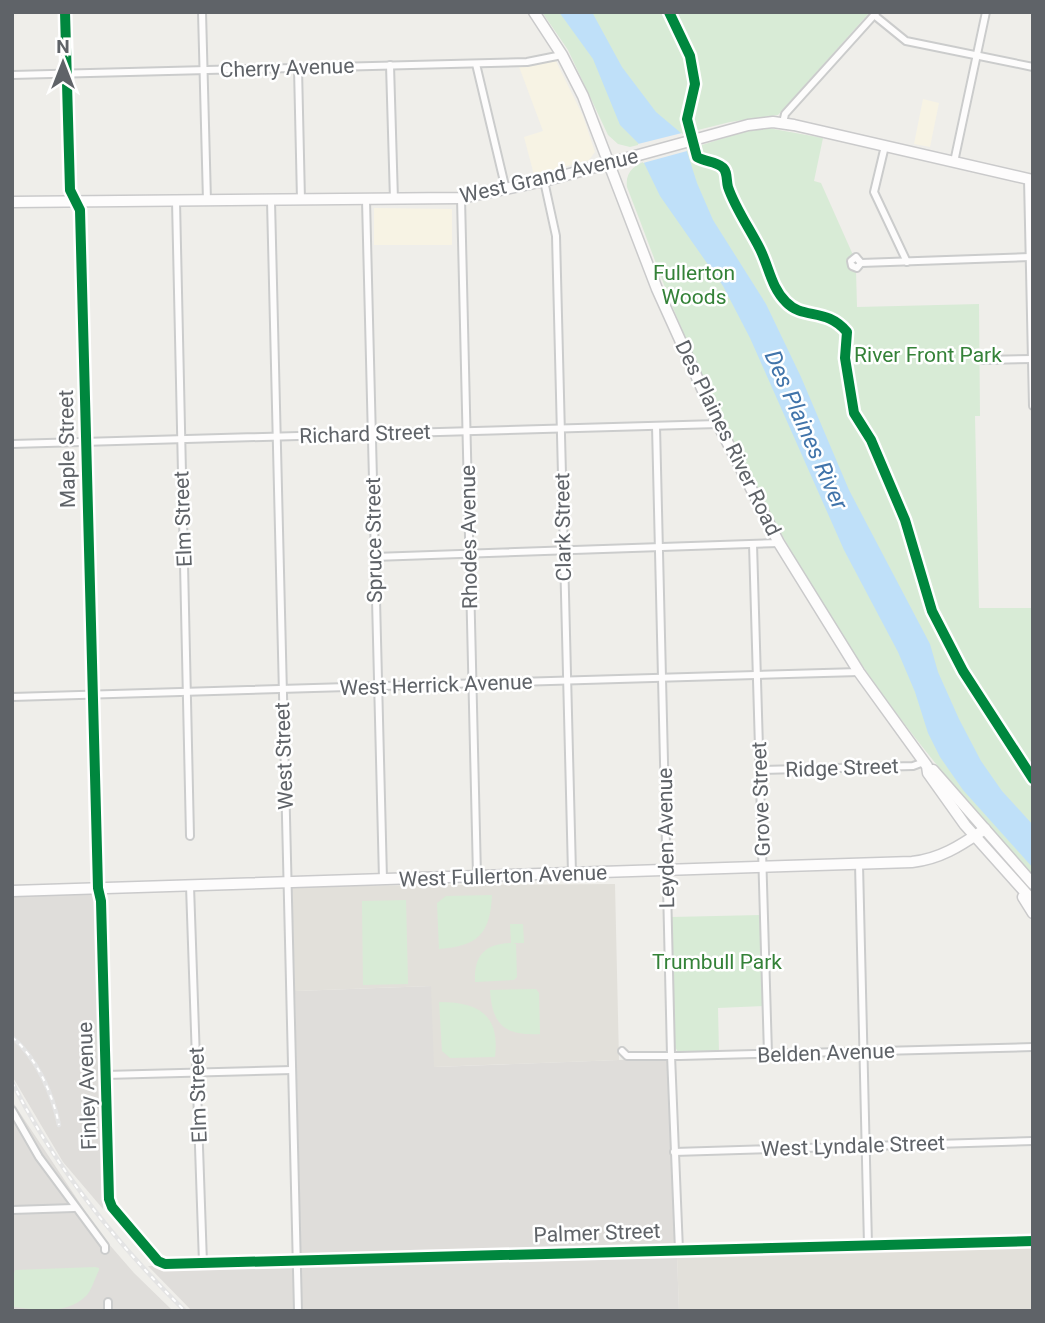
<svg xmlns="http://www.w3.org/2000/svg" width="1045" height="1323" font-family="Roboto,sans-serif">
  <style>
    .commercial { fill: #f7f3e4 }
    .industrial { fill: #dfddda }
    .education { fill: #e2e0da }
    .green { fill: #d8ebd6 }
    .water { fill: #bfe0f9 }
    .pier { fill: #efeeea }
    .lines { fill: none; stroke-linecap: round; stroke-linejoin: round }
    .street-casing { stroke: #cbcccc; stroke-width: 10 }
    .secondary-casing { stroke: #cacacb; stroke-width: 13 }
    .street { stroke: #fdfcfc; stroke-width: 6 }
    .secondary { stroke: #fdfcfc; stroke-width: 10 }
    .rail-casing { stroke: #e4e4e4; stroke-width: 4.5 }
    .rail { stroke: #fff; stroke-width: 2; stroke-dasharray: 5; stroke-linecap: butt }
    .cycleway-casing { stroke: #fff; stroke-width: 15 }
    .cycleway { stroke: #00873e; stroke-width: 10 }
    .labels { text-anchor: middle; dominant-baseline: central; stroke-width: 5; stroke-linejoin: round; paint-order: stroke }
    .street-label { font-size: 21px; fill: #5f6368; stroke: #fff }
    .park-label { font-size: 21px; fill: #348238; stroke: #fff }
    .water-label { font-size: 23px; font-style: italic; fill: #4174aa; stroke: #fff }
  </style>
  <rect width="100%" height="100%" fill="#efeeea"/>
  <g class="commercial">
    <path d="M555 59 583 116 595 152 589 160 534 175 524 137 543 131 518 64Z"/>
    <path d="M923 99 939 103 930 147 914 144Z"/>
    <path d="M374 208 452 209V245H374Z"/>
  </g>
  <g class="industrial">
    <path d="M97 892 103 1209 63 1162 12 1076V896Z"/>
    <path d="M432 986 435 1067 670 1058 679 1311H192L148 1266 301 1261 295 991Z"/>
    <path d="M12 1101 101 1235 134 1273 173 1311H12Z"/>
  </g>
  <g class="education">
    <path d="M615 884 619 1060 434 1067 431 986 295 991 292 886Z"/>
    <path d="M1033 1245V1311H679L677 1255Z"/>
  </g>
  <g class="green">
    <path d="M542 12H870L778 115 730 122 630 147 618 144 608 135 568 50Z"/>
    <path d="M768 128 823 138 814 181 821 183 853 255 849 257 848 264 851 269 856 270 857 307 979 304 980 416H975L979 608H1032L1033 877C992 830 951 784 913 735 827 625 757 497 699 370 672 310 651 248 627 187 623 158 664 157 686 152V150L743 132Z"/>
    <path d="M492 895C490 934 478 946 439 949L437 903 446 896Z"/>
    <path d="M406 900 408 984 363 985 362 901Z"/>
    <path d="M761 915 764 1006 718 1008 719 1052H678L675 1047 671 917Z"/>
    <path d="M510 924H523L524 943H513L516 944 517 977 514 980 475 982C474 956 484 944 511 943Z"/>
    <path d="M536 989 539 993 540 1034C505 1036 492 1025 490 990Z"/>
    <path d="M439 1002C478 1002 500 1014 495 1057L450 1058 442 1051Z"/>
    <path d="M95 1267 99 1268V1270C95 1278 92 1289 87 1295 68 1315 38 1310 14 1307L12 1279 15 1270Z"/>
  </g>
  <path class="water" d="M559 12H592L622 67 656 112 681 133 697 183 713 220 766 304 801 377 849 490 930 644 938 672 959 719 981 761 1002 791 1033 825V868L963 790 940 757 928 733 915 692 898 652 844 550 750 338 723 286 660 196 644 163 639 144 620 125 593 59Z"/>
  <path class="pier" d="M682 133 687 151 643 163 638 144Z"/>
  <g class="lines">
    <defs>
      <g id="street">
        <path d="M65 12 70 190 80 210 98 888 101 901 109 1199 112 1207 158 1261 165 1264 1033 1241"/>
        <path d="M202 12 207 201"/>
        <path d="M874 15 906 41 1033 67"/>
        <path d="M476 64 506 190"/>
        <path d="M390 65 394 200"/>
        <path d="M298 68 301 200"/>
        <path d="M12 75 527 62 562 55"/>
        <path d="M783 123 785 114 876 13"/>
        <path d="M885 146 874 192 907 262"/>
        <path d="M954 162 986 12"/>
        <path d="M1028 179 1033 406"/>
        <path d="M544 181 556 236 572 873"/>
        <path d="M461 198 477 876"/>
        <path d="M366 200 383 879"/>
        <path d="M176 201 190 836"/>
        <path d="M271 201 298 1311"/>
        <path d="M861 263 856 257 851 261 852 266 857 268 861 263 1030 257"/>
        <path d="M983 360 1033 359"/>
        <path d="M656 426 671 1055 679 1250"/>
        <path d="M12 444 718 424"/>
        <path d="M753 544 768 1054"/>
        <path d="M374 557 779 543"/>
        <path d="M12 697 859 672"/>
        <path d="M760 770 913 766 924 762"/>
        <path d="M859 864 868 1245"/>
        <path d="M190 886 203 1263"/>
        <path d="M622 1051 627 1056H680L1033 1047"/>
        <path d="M105 1075 292 1070"/>
        <path d="M12 1110 39 1157 105 1246V1250"/>
        <path d="M674 1152 1033 1141"/>
        <path d="M12 1210 74 1208"/>
        <path d="M108 1302V1311"/>
      </g>
      <g id="secondary">
        <path d="M534 12 562 55 583 96 657 289 718 424 779 543 859 672 927 766 928 773 965 825 1033 901"/>
        <path d="M12 202 461 198 544 181 748 125 773 122 794 125 1033 180"/>
        <path d="M933 770 1033 884"/>
        <path d="M12 891 912 862C941 859 961 845 985 829"/>
        <path d="M1023 897 1033 913"/>
      </g>
    </defs>
    <use href="#street" class="street-casing"/>
    <use href="#secondary" class="secondary-casing"/>
    <use href="#street" class="street"/>
    <use href="#secondary" class="secondary"/>
    <defs>
      <g id="rail">
        <path d="M12 1037C37 1058 53 1095 59 1125"/>
        <path d="M12 1082C56 1169 116 1243 185 1311"/>
      </g>
    </defs>
    <use href="#rail" class="rail-casing"/>
    <use href="#rail" class="rail"/>
    <defs>
      <g id="cycleway">
        <path d="M65 12 70 190 80 210 98 888 101 901 109 1199 112 1207 158 1261 165 1264 1033 1241"/>
        <path d="M669 12 690 56 695 84 687 119 697 157C705 162 716 161 722 167 728 171 726 180 728 187 735 208 750 229 760 249 769 267 771 287 786 302 803 320 826 307 847 332L845 358 854 413 871 440 905 520 932 611 963 671 1033 779"/>
      </g>
    </defs>
    <use href="#cycleway" class="cycleway-casing"/>
    <use href="#cycleway" class="cycleway"/>
  </g>
  <g class="labels">
    <g class="street-label">
      <text transform="translate(287 68) rotate(-2)">Cherry Avenue</text>
      <text transform="translate(549 176) rotate(-13)">West Grand Avenue</text>
      <text transform="translate(365 434) rotate(-2)">Richard Street</text>
      <text transform="translate(728 438) rotate(64)">Des Plaines River Road</text>
      <text transform="translate(67 449) rotate(-91)">Maple Street</text>
      <text transform="translate(183 519) rotate(-92)">Elm Street</text>
      <text transform="translate(563 527) rotate(-91)">Clark Street</text>
      <text transform="translate(469 537) rotate(-91)">Rhodes Avenue</text>
      <text transform="translate(374 540) rotate(-91)">Spruce Street</text>
      <text transform="translate(436 685) rotate(-2)">West Herrick Avenue</text>
      <text transform="translate(284 756) rotate(-92)">West Street</text>
      <text transform="translate(842 768) rotate(-2)">Ridge Street</text>
      <text transform="translate(761 799) rotate(-92)">Grove Street</text>
      <text transform="translate(666 838) rotate(-91)">Leyden Avenue</text>
      <text transform="translate(503 876) rotate(-2)">West Fullerton Avenue</text>
      <text transform="translate(826 1053) rotate(-2)">Belden Avenue</text>
      <text transform="translate(87 1086) rotate(-92)">Finley Avenue</text>
      <text transform="translate(198 1095) rotate(-92)">Elm Street</text>
      <text transform="translate(853 1146) rotate(-2)">West Lyndale Street</text>
      <text transform="translate(597 1233) rotate(-2)">Palmer Street</text>
    </g>
    <g class="park-label">
      <text x="694" y="273">Fullerton<tspan x="694" dy="24">Woods</tspan></text>
      <text x="928" y="355">River Front Park</text>
      <text x="717" y="962">Trumbull Park</text>
    </g>
    <g class="water-label">
      <text transform="translate(806 430) rotate(66)">Des Plaines River</text>
    </g>
  </g>
  <rect width="1045" height="1323" fill="none" stroke="#5f6368" stroke-width="28"/>
  <g transform="translate(63 63)" stroke="#ffffff" stroke-width="5" paint-order="stroke">
  <path d="M0-5L12 26L0 18L-12 26Z" fill="#5f6368"/>
  <text y="-10" font-size="19" font-weight="bold" text-anchor="middle" fill="#5f6368">N</text>
  </g>
</svg>
